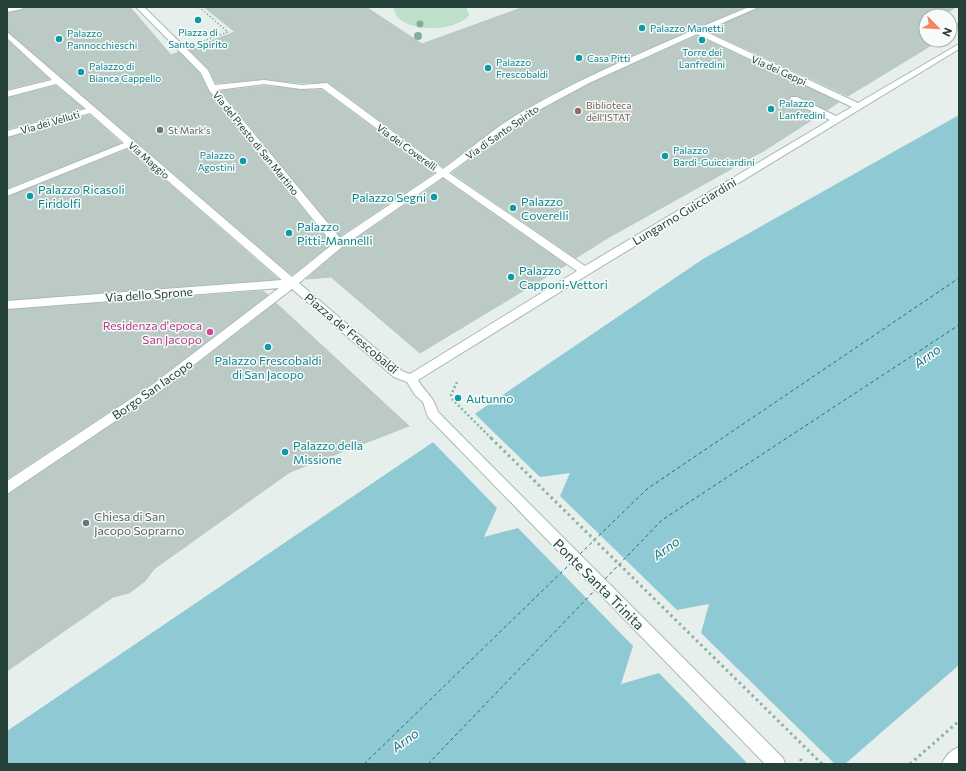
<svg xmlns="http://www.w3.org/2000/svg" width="966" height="771" font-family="Commissioner,sans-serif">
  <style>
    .green { fill: #bfe0c8 }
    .water { fill: #8ec9d4 }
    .pier { fill: #e6efeb }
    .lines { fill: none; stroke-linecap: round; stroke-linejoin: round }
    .ferry { stroke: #1c6f80; stroke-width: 1; stroke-dasharray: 3.5 3; stroke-linecap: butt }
    .building { fill: #bbcac4; stroke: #b8c9c2 }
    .street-casing { stroke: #a8b8b2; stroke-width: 2 }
    .path-far2 { stroke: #86b3a5; stroke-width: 1.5; stroke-dasharray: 1.5 2; stroke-linecap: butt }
    .path-far1 { stroke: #86b3a5; stroke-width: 2.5; stroke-dasharray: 2 2.5; stroke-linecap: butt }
    .path { stroke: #86b3a5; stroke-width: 3; stroke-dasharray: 2.5 3.5; stroke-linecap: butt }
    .street { fill: #fff; fill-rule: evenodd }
    .tree { fill: #80af93 }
    .culture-dot { fill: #0f9aa8; stroke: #f7fbf9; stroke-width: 1.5 }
    .education-dot { fill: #8d6e63; stroke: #f7fbf9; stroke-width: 1.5 }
    .worship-dot { fill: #6b7280; stroke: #f7fbf9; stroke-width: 1.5 }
    .hotel-dot { fill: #d1479c; stroke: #f7fbf9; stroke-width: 1.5 }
    .labels { text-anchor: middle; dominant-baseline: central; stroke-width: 3; stroke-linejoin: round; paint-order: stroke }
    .far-culture-label { font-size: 10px; fill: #0d838f; stroke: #f7fbf9; text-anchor: start }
    .far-street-label { font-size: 10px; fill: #24423a; stroke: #f7fbf9 }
    .far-education-label { font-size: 10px; fill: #785e54; stroke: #f7fbf9; text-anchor: start }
    .far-worship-label { font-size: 10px; fill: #5b616d; stroke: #f7fbf9; text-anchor: start }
    .culture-label { font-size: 12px; fill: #0d838f; stroke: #f7fbf9; text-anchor: start }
    .street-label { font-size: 12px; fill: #24423a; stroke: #f7fbf9 }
    .hotel-label { font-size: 12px; fill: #b23c85; stroke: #f7fbf9; text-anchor: end }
    .worship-label { font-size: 12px; fill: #5b616d; stroke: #f7fbf9; text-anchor: start }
    .water-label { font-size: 13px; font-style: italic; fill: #1c6f80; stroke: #f7fbf9 }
    .near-street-label { font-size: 14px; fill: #24423a; stroke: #f7fbf9 }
  </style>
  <rect width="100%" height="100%" fill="#e6efeb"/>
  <path class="green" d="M394 7H466L469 15C457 33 394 34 394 7Z"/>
  <path class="water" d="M959 115V665L845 764H7V731L703 259Z"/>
  <path class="pier" d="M473 412 540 477 570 473 560 496 677 610 709 604 701 633 835 764H748L659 673 621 684 633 646 518 528 484 537 497 508 431 440Z"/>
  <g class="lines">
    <g class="ferry">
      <path d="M580 554 647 489 959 278"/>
      <path d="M605 579 662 520 959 325"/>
      <path d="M364 764 570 564"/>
      <path d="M428 764 596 589"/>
    </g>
  </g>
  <g class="building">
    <path d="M24 7H130L171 55 179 52 200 74 208 91 331 244 292 275 7 31V13L22 10Z"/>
    <path d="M204 7H366L422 44 524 7H745L632 55 547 96 499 125 443 167 328 82 301 83 264 79 216 83 209 69 189 49 235 32Z"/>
    <path d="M760 7H956L942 16H926V40H940L848 96 708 31Z"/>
    <path d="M950 21 959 24V29L950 34Z"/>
    <path d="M697 36 839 102 827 110 798 96H790V102L818 116 765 150 606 239 576 258 452 173 525 119 590 84Z"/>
    <path d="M7 40 49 79 7 89Z"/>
    <path d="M56 86 83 108 7 129V98Z"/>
    <path d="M264 86 301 90H322L434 173 340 236 221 91Z"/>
    <path d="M90 115 121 143 7 188V138Z"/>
    <path d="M129 149 278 279 7 300V197Z"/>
    <path d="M443 179 566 265 420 353 331 277 306 279 344 247Z"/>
    <path d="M263 291 268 295 151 384 7 479V310Z"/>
    <path d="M276 303 409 426 290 472 154 569 145 581 129 593 113 597 7 671V495L161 392Z"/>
  </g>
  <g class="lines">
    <defs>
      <g id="street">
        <path d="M23 7 22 9 7 12V8Z"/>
        <path d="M136 7H144L208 70 215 85 264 80 301 85 327 83 443 169C468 151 493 129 520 113 593 71 671 40 749 7H759L704 31 858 103 959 44V49L589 274 418 380C426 394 433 395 438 412L783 758 785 764H765L428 417 423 402 415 395 407 382 394 377 292 289 160 391 7 494V481L152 385 279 288 7 309V301L282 280 129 147 7 196V190L124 143 90 113 7 137V131L86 109 56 84 7 97V91L52 80 7 38V32L292 277 333 244 209 90 201 73ZM697 34 852 107 836 116 797 97H791V101L830 120 585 266 449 173 524 118 589 83ZM264 84 301 89 322 88 437 173 340 238 218 90ZM443 177 577 271 410 374 402 371 299 283 343 246Z"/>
        <path d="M959 747V764H942C945 756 951 750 959 747Z"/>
      </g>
    </defs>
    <use href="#street" class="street-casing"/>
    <path class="path-far2" d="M199 7 228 32 201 42"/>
    <path class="path-far1" d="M457 382 451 395 453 400 492 439"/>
    <g class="path">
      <path d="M491 438 822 764"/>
      <path d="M800 759 805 764"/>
      <path d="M910 764 959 721"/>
    </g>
    <use href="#street" class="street"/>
  </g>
  <g class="tree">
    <circle cx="420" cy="24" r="3.5"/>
    <circle cx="418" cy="36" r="4"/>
  </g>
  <g class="culture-dot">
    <circle cx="198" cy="20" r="4"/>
    <circle cx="642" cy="28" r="4"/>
    <circle cx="59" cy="39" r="4"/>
    <circle cx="702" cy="40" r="4"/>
    <circle cx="579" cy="58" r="4"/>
    <circle cx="488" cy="68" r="4"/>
    <circle cx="81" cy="72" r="4"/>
    <circle cx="771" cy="109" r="4"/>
    <circle cx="665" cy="156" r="4"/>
    <circle cx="243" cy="161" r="4"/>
    <circle cx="30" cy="196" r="4"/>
    <circle cx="434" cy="197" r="4"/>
    <circle cx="513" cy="208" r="4"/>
    <circle cx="289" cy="233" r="4"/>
    <circle cx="511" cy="277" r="4"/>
    <circle cx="268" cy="347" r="4"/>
    <circle cx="458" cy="398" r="4"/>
    <circle cx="285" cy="452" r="4"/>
  </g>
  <circle class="education-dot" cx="578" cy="111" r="4"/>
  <g class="worship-dot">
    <circle cx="160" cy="130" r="4"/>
    <circle cx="86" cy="523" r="4"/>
  </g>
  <circle class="hotel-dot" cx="210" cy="332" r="4"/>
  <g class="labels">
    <g class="far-culture-label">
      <text x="650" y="28">Palazzo Manetti</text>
      <text x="198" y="32" text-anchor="middle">Piazza di<tspan x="198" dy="12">Santo Spirito</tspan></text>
      <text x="67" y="33">Palazzo<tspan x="67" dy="12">Pannocchieschi</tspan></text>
      <text x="702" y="52" text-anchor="middle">Torre dei<tspan x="702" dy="12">Lanfredini</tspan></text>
      <text x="587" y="58">Casa Pitti</text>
      <text x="496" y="62">Palazzo<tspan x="496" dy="12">Frescobaldi</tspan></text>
      <text x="89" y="66">Palazzo di<tspan x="89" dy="12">Bianca Cappello</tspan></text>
      <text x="779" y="103">Palazzo<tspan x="779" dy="12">Lanfredini</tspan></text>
      <text x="673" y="150">Palazzo<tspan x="673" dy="12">Bardi-Guicciardini</tspan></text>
      <text x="235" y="155" text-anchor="end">Palazzo<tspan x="235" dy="12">Agostini</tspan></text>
    </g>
    <g class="far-street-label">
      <text transform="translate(779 70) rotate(24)">Via dei Geppi</text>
      <text transform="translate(50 122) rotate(-16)">Via dei Velluti</text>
      <text transform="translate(502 132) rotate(-35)">Via di Santo Spirito</text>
      <text transform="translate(256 143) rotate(51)">Via del Presto di San Martino</text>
      <text transform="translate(407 147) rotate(36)">Via dei Coverelli</text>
      <text transform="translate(149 160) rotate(41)">Via Maggio</text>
    </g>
    <g class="far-education-label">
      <text x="586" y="105">Biblioteca<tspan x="586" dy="12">dell'ISTAT</tspan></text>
    </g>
    <g class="far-worship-label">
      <text x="168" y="130">St Mark's</text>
    </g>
    <g class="culture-label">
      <text x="38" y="189">Palazzo Ricasoli<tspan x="38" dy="14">Firidolfi</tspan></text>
      <text x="426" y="197" text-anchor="end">Palazzo Segni</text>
      <text x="521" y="201">Palazzo<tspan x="521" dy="14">Coverelli</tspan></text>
      <text x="297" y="226">Palazzo<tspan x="297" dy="14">Pitti-Mannelli</tspan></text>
      <text x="519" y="270">Palazzo<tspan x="519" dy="14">Capponi-Vettori</tspan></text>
      <text x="268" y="360" text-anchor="middle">Palazzo Frescobaldi<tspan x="268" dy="14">di San Jacopo</tspan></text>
      <text x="466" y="398">Autunno</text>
      <text x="293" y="445">Palazzo della<tspan x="293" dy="14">Missione</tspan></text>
    </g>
    <g class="street-label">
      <text transform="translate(684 211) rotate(-31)">Lungarno Guicciardini</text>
      <text transform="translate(149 294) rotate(-4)">Via dello Sprone</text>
      <text transform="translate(352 333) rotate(40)">Piazza de' Frescobaldi</text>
      <text transform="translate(152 389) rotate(-35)">Borgo San Iacopo</text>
    </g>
    <g class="hotel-label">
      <text x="202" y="325">Residenza d'epoca<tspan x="202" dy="14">San Jacopo</tspan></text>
    </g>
    <g class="worship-label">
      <text x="94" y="516">Chiesa di San<tspan x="94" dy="14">Jacopo Soprarno</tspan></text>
    </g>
    <g class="water-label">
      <text transform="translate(927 356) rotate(-36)">Arno</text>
      <text transform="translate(666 548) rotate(-36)">Arno</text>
      <text transform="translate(405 740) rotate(-36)">Arno</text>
    </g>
    <g class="near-street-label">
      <text transform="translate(599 584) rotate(45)">Ponte Santa Trinita</text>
    </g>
  </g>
  <rect width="966" height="771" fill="none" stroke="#24423a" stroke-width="16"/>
  <g transform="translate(938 28) rotate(114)"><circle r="19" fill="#f7fbf9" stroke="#a3b1ad"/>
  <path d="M0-3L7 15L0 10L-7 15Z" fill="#f4845f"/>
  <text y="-6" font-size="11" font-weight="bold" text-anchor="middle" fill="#24423a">N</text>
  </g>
</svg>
